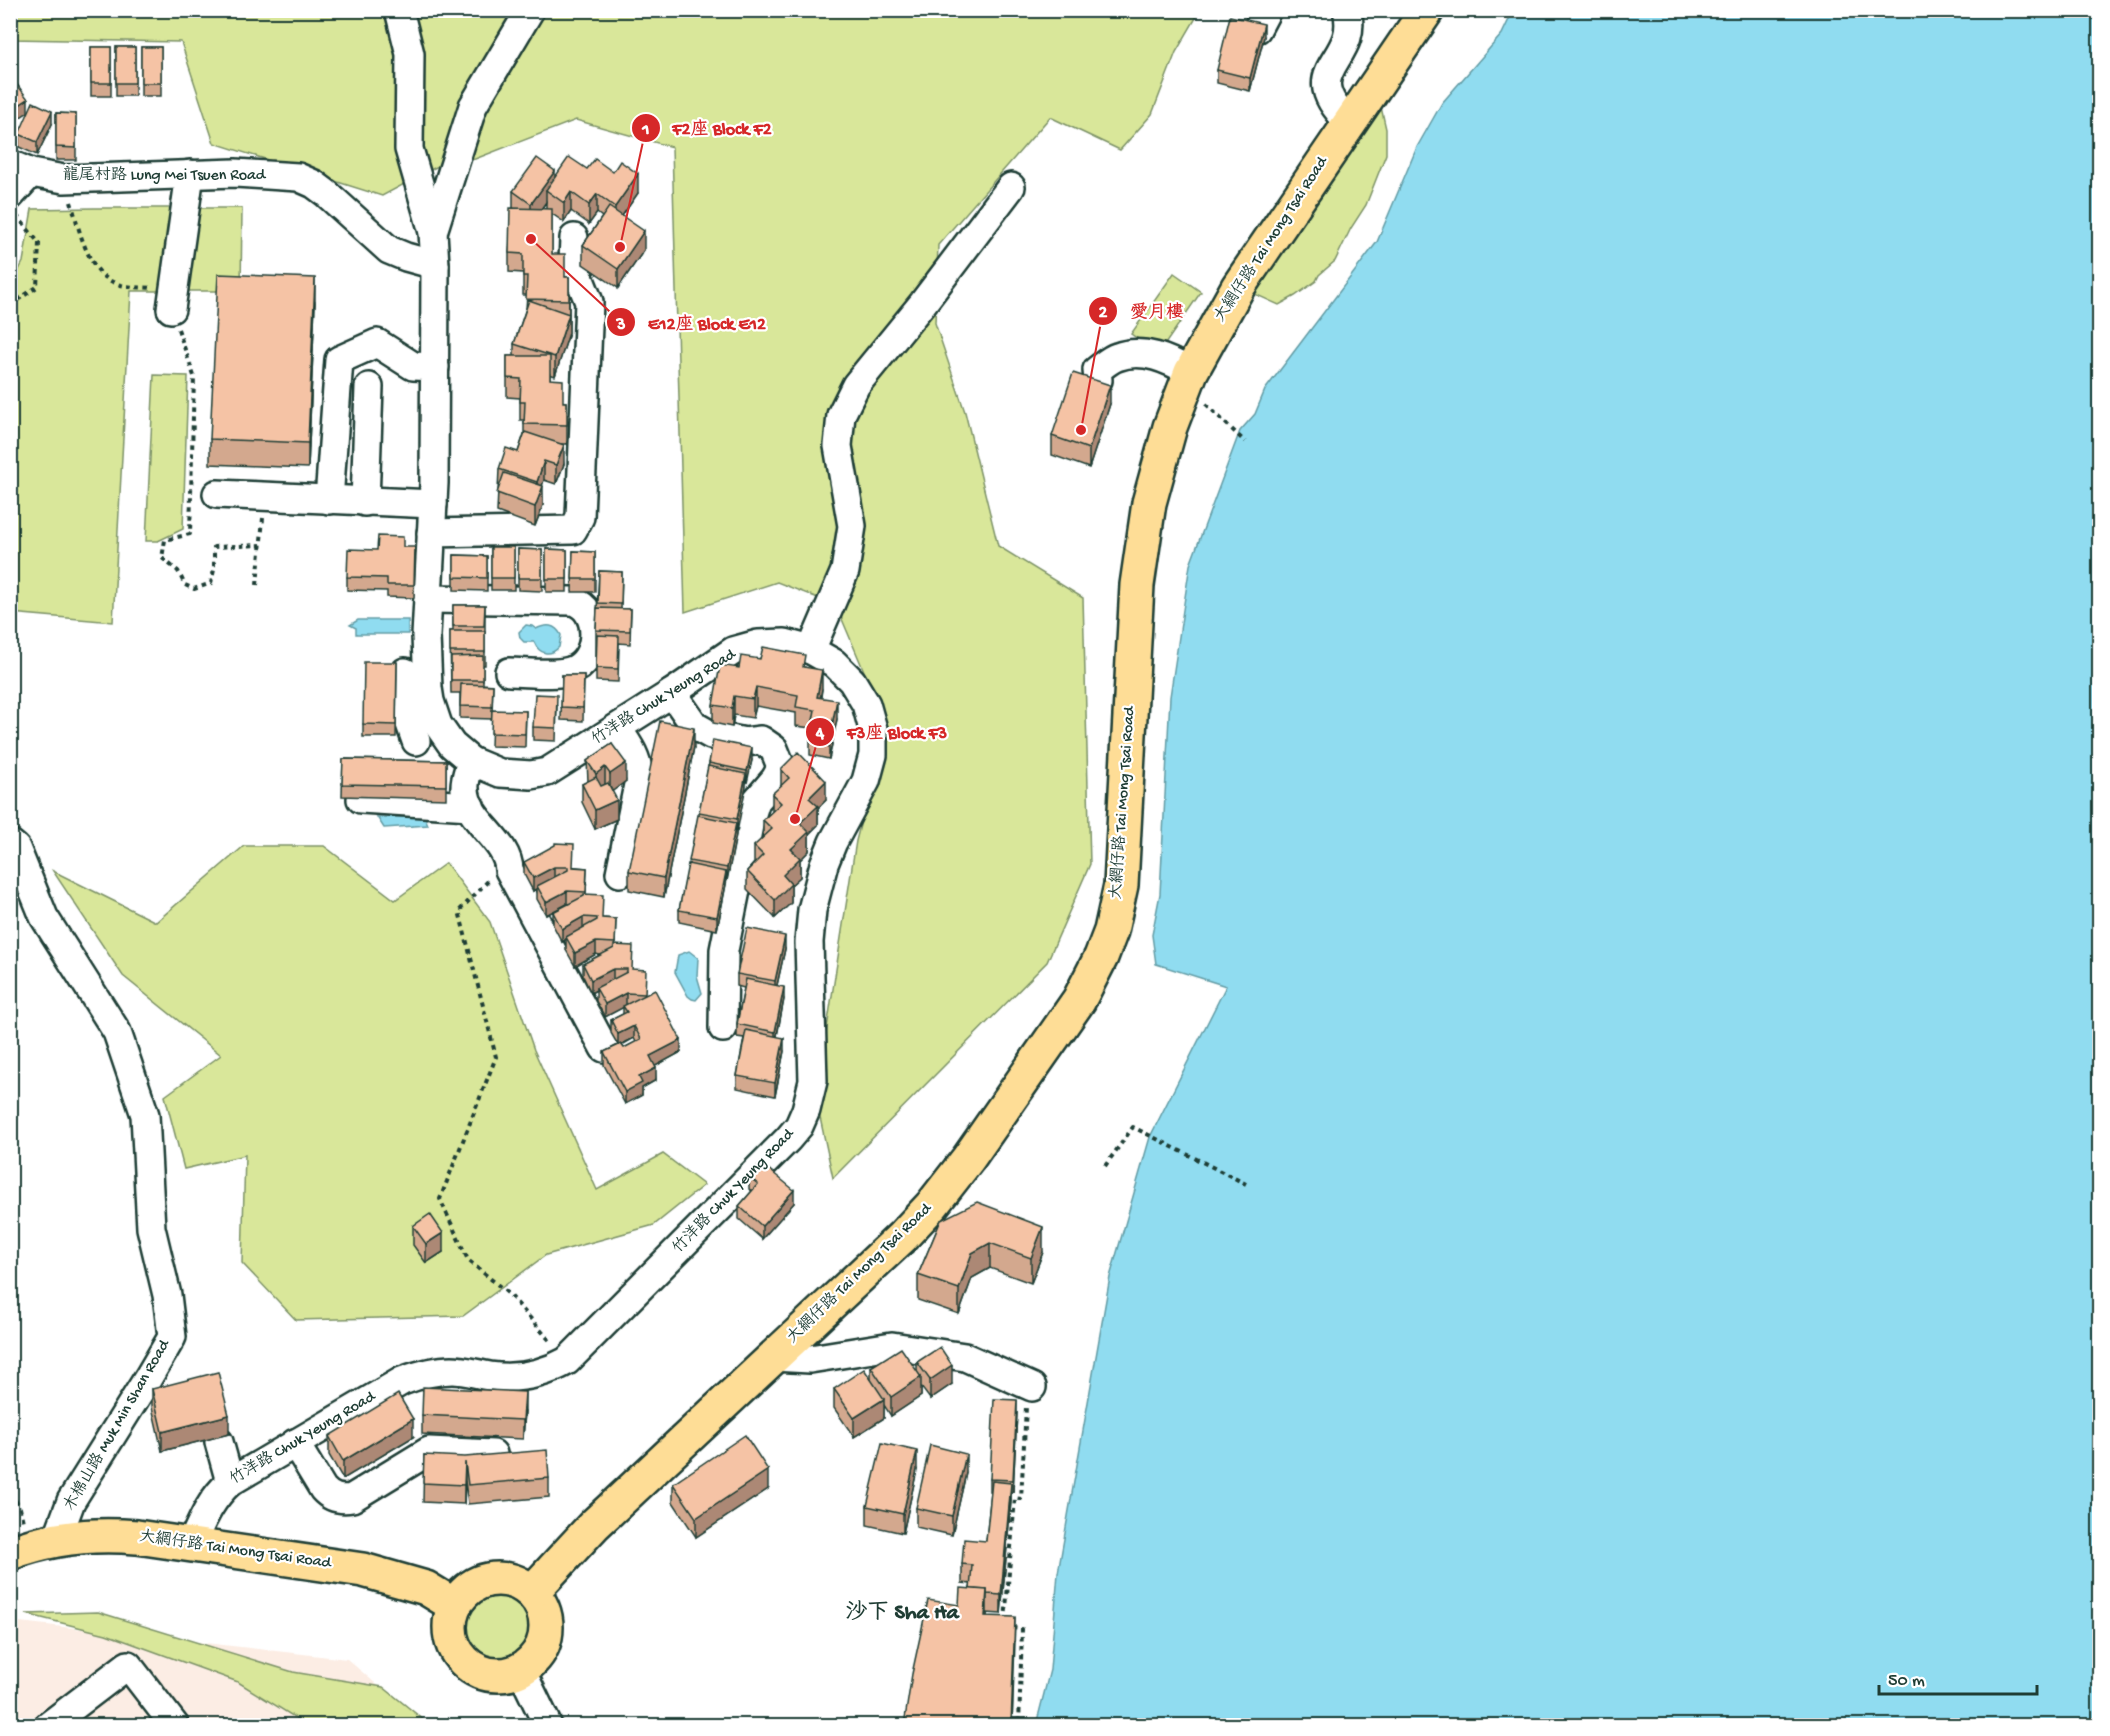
<svg xmlns="http://www.w3.org/2000/svg" width="2110" height="1736" font-family="'Gochi Hand','LXGW WenKai TC',sans-serif">
  <style>
    .built { fill: #fcede4 }
    .green { fill: #d9e79a; stroke: #7c9267; stroke-width: 1.5 }
    .water { fill: #90dcf0; stroke: #639ca5; stroke-width: 1.5 }
    .lines { fill: none; stroke-linecap: round; stroke-linejoin: round }
    .minor-casing { stroke: #1f3d34; stroke-width: 32 }
    .major-casing { stroke: #1f3d34; stroke-width: 38 }
    .path { stroke: #1f3d34; stroke-width: 4; stroke-dasharray: 4.5 4.5; stroke-linecap: butt }
    .minor { stroke: #fff; stroke-width: 27 }
    .major { stroke: #fedd96; stroke-width: 33 }
    .wall { fill: #d3a88e; stroke: #1f3d34; stroke-width: 1.5; fill-rule: evenodd }
    .shaded-wall { fill: #ac8874; stroke: #1f3d34; stroke-width: 1.5 }
    .building { fill: #f5c3a5; stroke: #1f3d34; stroke-width: 1.5 }
    .labels { text-anchor: middle; dominant-baseline: central; stroke-width: 4.5; stroke-linejoin: round; paint-order: stroke }
    .street-label { font-size: 16px; fill: #1f3d34; stroke: #fff }
    .district-label { font-size: 22px; font-weight: bold; fill: #1f3d34; stroke: #fff }
    .leader { fill: none; stroke: #d62828; stroke-width: 2 }
    .callout-dot { fill: #d62828; stroke: #fff; stroke-width: 2 }
    .mark-label { font-size: 18px; text-anchor: middle; font-weight: bold; fill: #fff }
    .callout-label { font-size: 18px; text-anchor: middle; font-weight: bold; fill: #d62828; stroke: #fff; stroke-width: 4.5; stroke-linejoin: round; paint-order: stroke }
  </style>
  <rect width="100%" height="100%" fill="#fff"/>
  <filter id="ink" filterUnits="userSpaceOnUse"><feTurbulence type="fractalNoise" baseFrequency=".0167" numOctaves="2"/><feDisplacementMap in="SourceGraphic" scale="12" xChannelSelector="R" yChannelSelector="G"/><feConvolveMatrix kernelMatrix="1 2 1 2 8 2 1 2 1" color-interpolation-filters="sRGB"/></filter>
  <g filter="url(#ink)">
    <path class="built" d="M11 1621 347 1659 424 1725 11 1726Z"/>
    <g class="green">
      <path d="M11 10 1200 11 1176 52 1152 114 1120 150 1050 117 938 245 935 323 965 412 998 546 1083 598 1090 864 1047 962 833 1178 816 1099 856 841 886 723 836 605 777 582 685 612 672 147 576 120 475 159 436 167 382 196 214 143 181 42 11 39Z"/>
      <path d="M1381 107 1386 129V154L1366 205 1351 228 1335 261 1319 275 1316 281 1295 296 1279 305 1246 290 1264 260 1309 214 1327 189 1345 147Z"/>
      <path d="M94 208H242L241 291H131L113 622 11 613V285L23 262 32 209Z"/>
      <path d="M1174 273 1201 292 1159 353 1131 334Z"/>
      <path d="M154 375 188 376 183 529 158 541H146Z"/>
      <path d="M244 846H324L395 900 446 863 490 922 534 1050 597 1190 663 1154 704 1185 654 1225 546 1255 463 1316 296 1320 242 1263 245 1155 184 1169 165 1096 221 1055 123 976 53 871 156 922Z"/>
      <circle cx="498" cy="1627" r="31"/>
      <path d="M98 1612 293 1672 383 1687 430 1725H307L238 1682 106 1634 26 1614Z"/>
    </g>
    <g class="water">
      <path d="M1513 11H2099V1725H1036L1050 1670 1058 1573 1110 1277 1150 1137 1226 986 1156 964 1152 935 1160 894 1170 697 1183 610 1190 565 1240 431 1255 414 1265 390 1377 242 1417 147 1442 103 1502 34Z"/>
      <path d="M358 620H408V634H356V628L350 625Z"/>
      <path d="M526 625 532 626 536 629C547 624 555 624 561 635L559 647C550 657 539 654 534 642H524L520 638 519 632Z"/>
      <path d="M377 817H425L428 825 384 828Z"/>
      <path d="M689 951 698 958 697 976 702 993 696 1000 692 999 688 996 675 972 678 955Z"/>
    </g>
    <g class="lines">
      <defs>
        <g id="minor">
          <path d="M1347 10C1361 63 1292 68 1350 123"/>
          <path d="M1257 29 1267 10"/>
          <path d="M10 164 31 173 64 179 235 173 298 177 314 184 326 193 389 250 406 257 435 265"/>
          <path d="M10 196 31 173"/>
          <path d="M433 232 473 106 530 10"/>
          <path d="M171 309 190 174"/>
          <path d="M1098 380 1097 370C1103 366 1110 359 1117 357 1143 347 1169 360 1191 372"/>
          <path d="M217 494 433 504"/>
          <path d="M329 500 339 360 377 343 413 366 435 367"/>
          <path d="M365 502 369 387"/>
          <path d="M431 533 573 530 580 517 589 302 573 262 574 238"/>
          <path d="M428 599 572 601C603 609 600 662 570 671 554 676 526 672 509 672"/>
          <path d="M811 650 845 571 852 526 838 446 841 415 856 385 923 303 1011 187"/>
          <path d="M405 672 407 715 416 741"/>
          <path d="M672 693 695 726 711 735 745 742 761 740 774 749 780 764 779 772 775 779 756 801 750 820 724 950 723 1028"/>
          <path d="M617 728C629 745 639 759 639 780L620 873"/>
          <path d="M471 761C469 769 464 780 465 789 466 822 508 839 509 870L604 1048"/>
          <path d="M361 799 470 806"/>
          <path d="M10 843 16 848 44 917 117 1032 145 1115 151 1228 167 1295 172 1337 148 1378 71 1501 57 1539"/>
          <path d="M773 1357 810 1359 892 1346 965 1357 1032 1387"/>
          <path d="M219 1442 230 1482"/>
          <path d="M295 1443 323 1489C331 1498 340 1500 352 1498L429 1451 493 1454"/>
          <path d="M191 1545C202 1521 210 1500 230 1482L402 1381C418 1375 435 1370 452 1370 465 1370 477 1374 490 1376 518 1380 542 1375 567 1361L788 1139 799 1126 806 1110 813 1081 809 942 812 910 824 864 833 842 866 781 873 755V729L866 704 852 681 834 663 811 650 785 643 758 644 733 651 672 693 547 772 531 775 500 773 471 761 452 745 438 725 430 701 428 688 426 636 434 483 435 265 433 232 409 149 410 54 399 10"/>
          <path d="M521 1670 548 1726"/>
          <path d="M48 1726 128 1665 175 1726"/>
        </g>
        <g id="major">
          <path d="M10 1553C52 1537 93 1533 137 1537L363 1570 426 1588 454 1605"/>
          <circle cx="498" cy="1627" r="48"/>
          <path d="M532 1592 594 1525 902 1237 932 1205 968 1159 1079 1000 1101 957 1111 931 1121 885 1137 585 1149 503 1170 427 1191 372 1238 287 1427 10"/>
        </g>
      </defs>
      <use href="#minor" class="minor-casing"/>
      <use href="#major" class="major-casing"/>
      <g class="path">
        <path d="M71 202C79 228 87 272 115 283 127 288 140 287 152 288"/>
        <path d="M10 305 37 287 39 243 18 217"/>
        <path d="M178 329 194 376 190 534 165 540 162 558 178 571 185 585 194 589 211 583 214 570V547L261 545"/>
        <path d="M1206 404 1245 442"/>
        <path d="M257 585 263 518"/>
        <path d="M488 881 459 911 496 1057 440 1199 468 1260 510 1295 551 1342"/>
        <path d="M1105 1166 1133 1127 1246 1184"/>
        <path d="M10 1492 20 1508 23 1522"/>
        <path d="M1005 1621 1015 1498 1021 1499 1026 1407"/>
        <path d="M1012 1628 1022 1629 1019 1726"/>
      </g>
      <use href="#minor" class="minor"/>
      <use href="#major" class="major"/>
    </g>
    <g class="wall">
      <path d="M1264 37 1250 91 1217 83V70Z"/>
      <rect x="91" y="47" width="20" height="49"/>
      <rect x="116" y="47" width="19" height="49"/>
      <rect x="141" y="47" width="20" height="49"/>
      <path d="M56 113 76 114V160H56Z"/>
      <path d="M52 124 37 155 19 147V134Z"/>
      <path d="M587 169 638 193 622 216 644 250 618 288 583 264V245L602 217 597 213 589 224 571 211 564 222 552 214V254L565 277H569V333L555 376 550 374V379L563 402H567V444H560L564 464 556 484 544 480 542 486 543 505 535 526 497 512 499 469 518 452 524 434V420H520V398L507 397V356H514V344L526 308 527 295H523V273L509 272V253L513 208V191L555 178ZM546 202V208H542Z"/>
      <path d="M315 303 308 468 210 464V439Z"/>
      <path d="M1110 404 1089 468 1052 455V436Z"/>
      <path d="M403 547 415 560 414 598 387 597V591L347 590V577L377 550Z"/>
      <rect x="491" y="547" width="23" height="43"/>
      <path d="M518 549 542 550V591L518 590Z"/>
      <path d="M546 549 567 550V592H546Z"/>
      <path d="M573 551 595 552V592H572Z"/>
      <path d="M454 555 487 556V591L454 590Z"/>
      <path d="M599 571 622 572 621 609H631L630 644 619 643 618 682 596 681V630Z"/>
      <path d="M453 605H485V665H483V684L493 685 492 714 526 711 525 747 491 746 492 719 460 718V693H451L450 631H453Z"/>
      <path d="M397 662 396 737H363V724Z"/>
      <path d="M805 667 822 689 821 697 837 719 829 759 810 755V736L811 728 796 726V713L756 706 753 718 734 715 732 727 713 723V705L739 668Z"/>
      <path d="M562 675H584L583 721 561 720Z"/>
      <path d="M557 707 556 741 533 740V727Z"/>
      <path d="M612 744 626 781 612 791 617 819 595 829 582 802V784L588 781 587 761Z"/>
      <path d="M694 747 664 897 629 890V871Z"/>
      <path d="M343 759 446 761V799L342 796Z"/>
      <path d="M752 760 746 783 717 930 679 922V910L689 864 709 763Z"/>
      <path d="M781 769 826 800 818 808V825L809 834V851L800 860V877L791 885V903L775 918 747 889V871L754 863V846L763 838V820L772 812V794L781 786Z"/>
      <path d="M524 862 587 868 586 894 602 918 616 919 615 945 632 969 645 995 681 1052 655 1066 656 1080 642 1088V1095L625 1104 604 1065V1052L618 1045 611 1033V1020L623 1014V1007L605 1017 596 1001V990L591 993 583 976V964L600 955 596 954 575 966 566 950V939L562 942 553 925V912L569 904H567L546 915 537 899V888L533 891 524 874ZM634 1038 636 1042 624 1048 622 1045Z"/>
      <path d="M785 949 777 985 784 999 777 1036 784 1051 775 1096 737 1088V1076L744 1038 737 1037V1024L744 988 737 986V974Z"/>
      <path d="M749 1177 794 1203 762 1239 739 1219V1206L752 1191 749 1189Z"/>
      <path d="M941 1220 1043 1252 1031 1283 990 1268 972 1278 959 1314 918 1300V1275Z"/>
      <path d="M413 1226 443 1252 426 1263 413 1245Z"/>
      <path d="M917 1362 952 1384 930 1399 921 1387V1396L891 1416 884 1405V1418L854 1437 834 1408V1389L871 1380V1367L917 1372Z"/>
      <path d="M152 1389 229 1434 162 1451 152 1407Z"/>
      <path d="M525 1411 523 1439 422 1434V1415Z"/>
      <path d="M1017 1412 1013 1492H1011V1501L1001 1614 987 1613V1616L1015 1642 1012 1725H904L959 1605 970 1589 971 1584 962 1583V1564L986 1541 991 1491H990V1479Z"/>
      <path d="M329 1436 413 1437 343 1479 329 1455Z"/>
      <path d="M424 1455 549 1478V1497L468 1504 465 1481 464 1504 423 1502Z"/>
      <path d="M917 1470 903 1533 867 1525V1506Z"/>
      <path d="M966 1473 952 1535 916 1527V1508Z"/>
      <path d="M673 1484 768 1489 696 1537 673 1502Z"/>
    </g>
    <g class="shaded-wall">
      <path d="M1264 24V37L1250 91V78Z"/>
      <path d="M13 72V85L10 87V74Z"/>
      <path d="M28 99V112L10 124V111Z"/>
      <path d="M52 111V124L37 155V142Z"/>
      <path d="M555 171V190H546V202L531 223V204Z"/>
      <path d="M638 174V193L615 226V207Z"/>
      <path d="M571 192V211L564 222V203Z"/>
      <path d="M597 194V213L589 224V205Z"/>
      <path d="M644 231V250L618 288V269Z"/>
      <path d="M569 277V333L555 376V357L569 315Z"/>
      <path d="M315 278V303L308 468V443Z"/>
      <path d="M1110 385V404L1089 468V449Z"/>
      <path d="M564 445V464L556 484V465Z"/>
      <path d="M544 461V480L537 501V482Z"/>
      <path d="M543 486V505L535 526V507Z"/>
      <path d="M822 670V689L817 716V697Z"/>
      <path d="M756 687V706L753 718V699Z"/>
      <path d="M734 696V715L732 727V708Z"/>
      <path d="M837 700V719L829 759V740Z"/>
      <path d="M694 728V747L664 897V878Z"/>
      <path d="M752 748V760L747 783V771Z"/>
      <path d="M626 763V781L610 793V774Z"/>
      <path d="M605 767V786L596 793V774Z"/>
      <path d="M746 774V786L737 832V819Z"/>
      <path d="M826 781V800L818 808V825L809 834V851L800 860V877L791 885V903L775 918V900L783 875 809 798Z"/>
      <path d="M617 800V819L595 829V810Z"/>
      <path d="M736 823V835L727 881V868Z"/>
      <path d="M554 867V879L537 886V888L533 891V878Z"/>
      <path d="M726 872V884L717 930V917Z"/>
      <path d="M567 891V904L546 915V902Z"/>
      <path d="M583 917V930L566 937V939L562 942V929Z"/>
      <path d="M785 936V949L775 994V981Z"/>
      <path d="M596 942V954L575 966V953Z"/>
      <path d="M613 969V981L596 988V990L591 993V980Z"/>
      <path d="M784 987V999L775 1045V1032Z"/>
      <path d="M626 993V1006L605 1017V1004Z"/>
      <path d="M634 1026V1038L618 1046V1034Z"/>
      <path d="M784 1038V1051L775 1096V1083Z"/>
      <path d="M681 1040V1052L650 1069V1056Z"/>
      <path d="M656 1068V1080L642 1088V1095L625 1104V1092L639 1077Z"/>
      <path d="M794 1190V1203L762 1239V1226Z"/>
      <path d="M1043 1227V1252L1031 1283V1258Z"/>
      <path d="M443 1233V1252L426 1263V1244Z"/>
      <path d="M990 1243V1268L972 1278 959 1314V1289L972 1253Z"/>
      <path d="M952 1365V1384L930 1399V1380Z"/>
      <path d="M921 1377V1396L891 1416V1397Z"/>
      <path d="M525 1392V1411L523 1439V1420Z"/>
      <path d="M884 1399V1418L854 1437V1418Z"/>
      <path d="M1017 1400V1412L1013 1492V1480Z"/>
      <path d="M229 1415V1434L162 1451V1432Z"/>
      <path d="M413 1419V1437L343 1479V1461Z"/>
      <path d="M917 1451V1470L903 1533V1514Z"/>
      <path d="M966 1454V1473L952 1535V1516Z"/>
      <path d="M465 1462V1481L464 1504V1485Z"/>
      <path d="M768 1470V1489L696 1537V1518Z"/>
      <path d="M1011 1483V1501L1001 1614V1595Z"/>
      <path d="M987 1590V1615L985 1641V1616Z"/>
      <path d="M1015 1617 1012 1725H1011Z"/>
    </g>
    <g class="building">
      <path d="M1230 16 1264 24 1250 78 1217 70Z"/>
      <rect x="91" y="47" width="20" height="36"/>
      <rect x="116" y="47" width="19" height="36"/>
      <rect x="141" y="47" width="20" height="36"/>
      <path d="M16 83 28 99 10 111V86Z"/>
      <path d="M33 102 52 111 37 142 19 134Z"/>
      <path d="M56 113 76 114V148L56 147Z"/>
      <path d="M569 157 587 169 595 159 613 172 620 161 638 174 615 207 597 194 589 205 571 192 564 203 546 190Z"/>
      <path d="M537 158 555 171 531 204 513 191Z"/>
      <path d="M609 207 644 231 618 269 583 245Z"/>
      <path d="M510 208 552 209V254H565V277H569V300L526 299 527 276H523V254L509 253Z"/>
      <path d="M218 274 315 278 308 443 210 439Z"/>
      <path d="M529 300 569 314 555 357 514 344Z"/>
      <path d="M507 356H550V379L563 380V402H567V425L524 424 525 402H520L521 379 507 378Z"/>
      <path d="M1073 373 1110 385 1089 449 1052 436Z"/>
      <path d="M525 432 564 445 556 465 544 461 537 482 499 469 506 448 518 452Z"/>
      <path d="M504 473 543 486 535 507 497 493Z"/>
      <path d="M378 536 403 537V547H415L414 585H387V578L347 577 348 549 377 550Z"/>
      <rect x="491" y="547" width="23" height="31"/>
      <path d="M518 549 542 550V578H518Z"/>
      <path d="M546 549 567 550V579H546Z"/>
      <path d="M573 551 595 552V579H572Z"/>
      <path d="M454 555 487 556V578L454 577Z"/>
      <path d="M599 571 622 572 621 604 598 603Z"/>
      <path d="M453 605H485L484 626H453Z"/>
      <path d="M597 608 631 609 630 631 596 630Z"/>
      <rect x="450" y="631" width="35" height="21"/>
      <path d="M597 635 619 636 618 669 596 668Z"/>
      <path d="M763 647 805 655 803 667 822 670 817 697 837 700 829 740 810 736 815 710 796 707 798 695 756 687 753 699 734 696 732 708 713 705 720 665 739 668 741 656 760 659Z"/>
      <path d="M483 656V680H451V657Z"/>
      <path d="M364 662H397L396 725 363 724Z"/>
      <path d="M562 675H584L583 708 561 707Z"/>
      <path d="M461 684 493 685 492 707 460 706Z"/>
      <path d="M535 694 557 695 556 728 533 727Z"/>
      <path d="M492 710 526 711 525 734 491 733Z"/>
      <path d="M660 721 694 728 664 878 629 871Z"/>
      <path d="M713 740 752 748 747 771 709 763Z"/>
      <path d="M612 744 626 763 610 774 605 767 596 774 587 761Z"/>
      <path d="M798 752 826 781 809 798 818 806 800 823 809 832 791 849 800 858 783 875 791 884 775 900 747 871 763 855 754 846 772 829 763 820 781 803 772 794 789 778 781 769Z"/>
      <path d="M343 759 446 761V786L342 784Z"/>
      <path d="M708 766 746 774 737 819 699 812Z"/>
      <path d="M596 777 601 786 608 783 617 800 595 810 582 784Z"/>
      <path d="M698 815 736 823 727 868 689 861Z"/>
      <path d="M555 843 574 844 573 867 587 868 586 892 567 891 546 902 537 886 568 870V867H554L533 878 524 862 555 845Z"/>
      <path d="M688 864 726 872 717 917 679 910Z"/>
      <path d="M584 894 603 895 602 918 616 919 615 943 596 942 575 953 566 937 597 920V918L583 917 562 929 553 912 584 896Z"/>
      <path d="M747 928 785 936 775 981 737 974Z"/>
      <path d="M614 945 633 946 632 969 646 970 645 994 626 993 605 1004 596 988 627 972V969H613L591 980 583 964 614 948Z"/>
      <path d="M746 979 784 987 775 1032 737 1024Z"/>
      <path d="M655 990 681 1040 650 1056 656 1068 639 1077 642 1083 625 1092 604 1052 621 1044 624 1048 641 1039 634 1026 618 1034 611 1020 627 1012 623 1006Z"/>
      <path d="M746 1030 784 1038 775 1083 737 1076Z"/>
      <path d="M761 1163 794 1190 762 1226 739 1206 758 1184 749 1177Z"/>
      <path d="M977 1202 1043 1227 1031 1258 990 1243 972 1253 959 1289 918 1275 941 1220Z"/>
      <path d="M430 1214 443 1233 426 1244 413 1226Z"/>
      <path d="M940 1347 952 1365 930 1380 917 1362Z"/>
      <path d="M901 1348 921 1377 891 1397 871 1367Z"/>
      <path d="M864 1369 884 1399 854 1418 834 1389Z"/>
      <path d="M218 1372 229 1415 162 1432 152 1389Z"/>
      <path d="M423 1387 525 1392 523 1420 422 1415Z"/>
      <path d="M398 1394 413 1419 343 1461 329 1436Z"/>
      <path d="M994 1399 1017 1400 1013 1480 990 1479Z"/>
      <path d="M745 1435 768 1470 696 1518 673 1484Z"/>
      <path d="M882 1443 917 1451 903 1514 867 1506Z"/>
      <path d="M930 1445 966 1454 952 1516 916 1508Z"/>
      <path d="M547 1450 549 1478 468 1485 465 1462 464 1485 423 1483 424 1455 465 1457Z"/>
      <path d="M992 1481 1011 1483 1001 1595 987 1594V1590L970 1589 972 1565 962 1564 964 1539 986 1541Z"/>
      <path d="M960 1588 987 1590 985 1616 1015 1617 1011 1725H904L912 1674 928 1600 959 1605Z"/>
    </g>
  </g>
  <g class="labels">
    <g class="street-label">
      <text x="164" y="176">龍尾村路 Lung Mei Tsuen Road</text>
      <text transform="translate(1272 240) rotate(-57)">大網仔路 Tai Mong Tsai Road</text>
      <text transform="translate(664 698) rotate(-32)">竹洋路 Chuk Yeung Road</text>
      <text transform="translate(1124 803) rotate(-86)">大網仔路 Tai Mong Tsai Road</text>
      <text transform="translate(734 1192) rotate(-46)">竹洋路 Chuk Yeung Road</text>
      <text transform="translate(860 1274) rotate(-44)">大網仔路 Tai Mong Tsai Road</text>
      <text transform="translate(118 1426) rotate(-60)">木棉山路 Muk Min Shan Road</text>
      <text transform="translate(303 1439) rotate(-31)">竹洋路 Chuk Yeung Road</text>
      <text transform="translate(235 1551) rotate(8)">大網仔路 Tai Mong Tsai Road</text>
    </g>
    <g class="district-label">
      <text x="902" y="1614">沙下 Sha Ha</text>
    </g>
  </g>
  <path class="leader" d="M620 247L646 128M1081 430L1103 311M531 239L621 322M795 819L820 732"/>
  <g class="callout-dot">
    <circle cx="620" cy="247" r="6"/>
    <circle cx="1081" cy="430" r="6"/>
    <circle cx="531" cy="239" r="6"/>
    <circle cx="795" cy="819" r="6"/>
    <circle cx="646" cy="128" r="15"/>
    <circle cx="1103" cy="311" r="15"/>
    <circle cx="621" cy="322" r="15"/>
    <circle cx="820" cy="732" r="15"/>
  </g>
  <g class="mark-label">
    <text x="646" y="134">1</text>
    <text x="1103" y="317">2</text>
    <text x="621" y="329">3</text>
    <text x="820" y="738">4</text>
  </g>
  <g class="callout-label">
    <text x="722" y="134">F2座 Block F2</text>
    <text x="1157" y="317">愛月樓</text>
    <text x="707" y="329">E12座 Block E12</text>
    <text x="897" y="738">F3座 Block F3</text>
  </g>
  <rect width="2110" height="1736" fill="none" stroke="#fff" stroke-width="36"/>
  <rect x="18" y="18" width="2074" height="1700" fill="none" stroke="#1f3d34" stroke-width="2" filter="url(#ink)"/>
  <path d="M1879 1685v9h158v-9" fill="none" stroke="#1f3d34" stroke-width="3"/>
  <text x="1888" y="1685" font-size="18" fill="#1f3d34" stroke="#ffffff" stroke-width="4.5" paint-order="stroke">50 m</text>
</svg>
